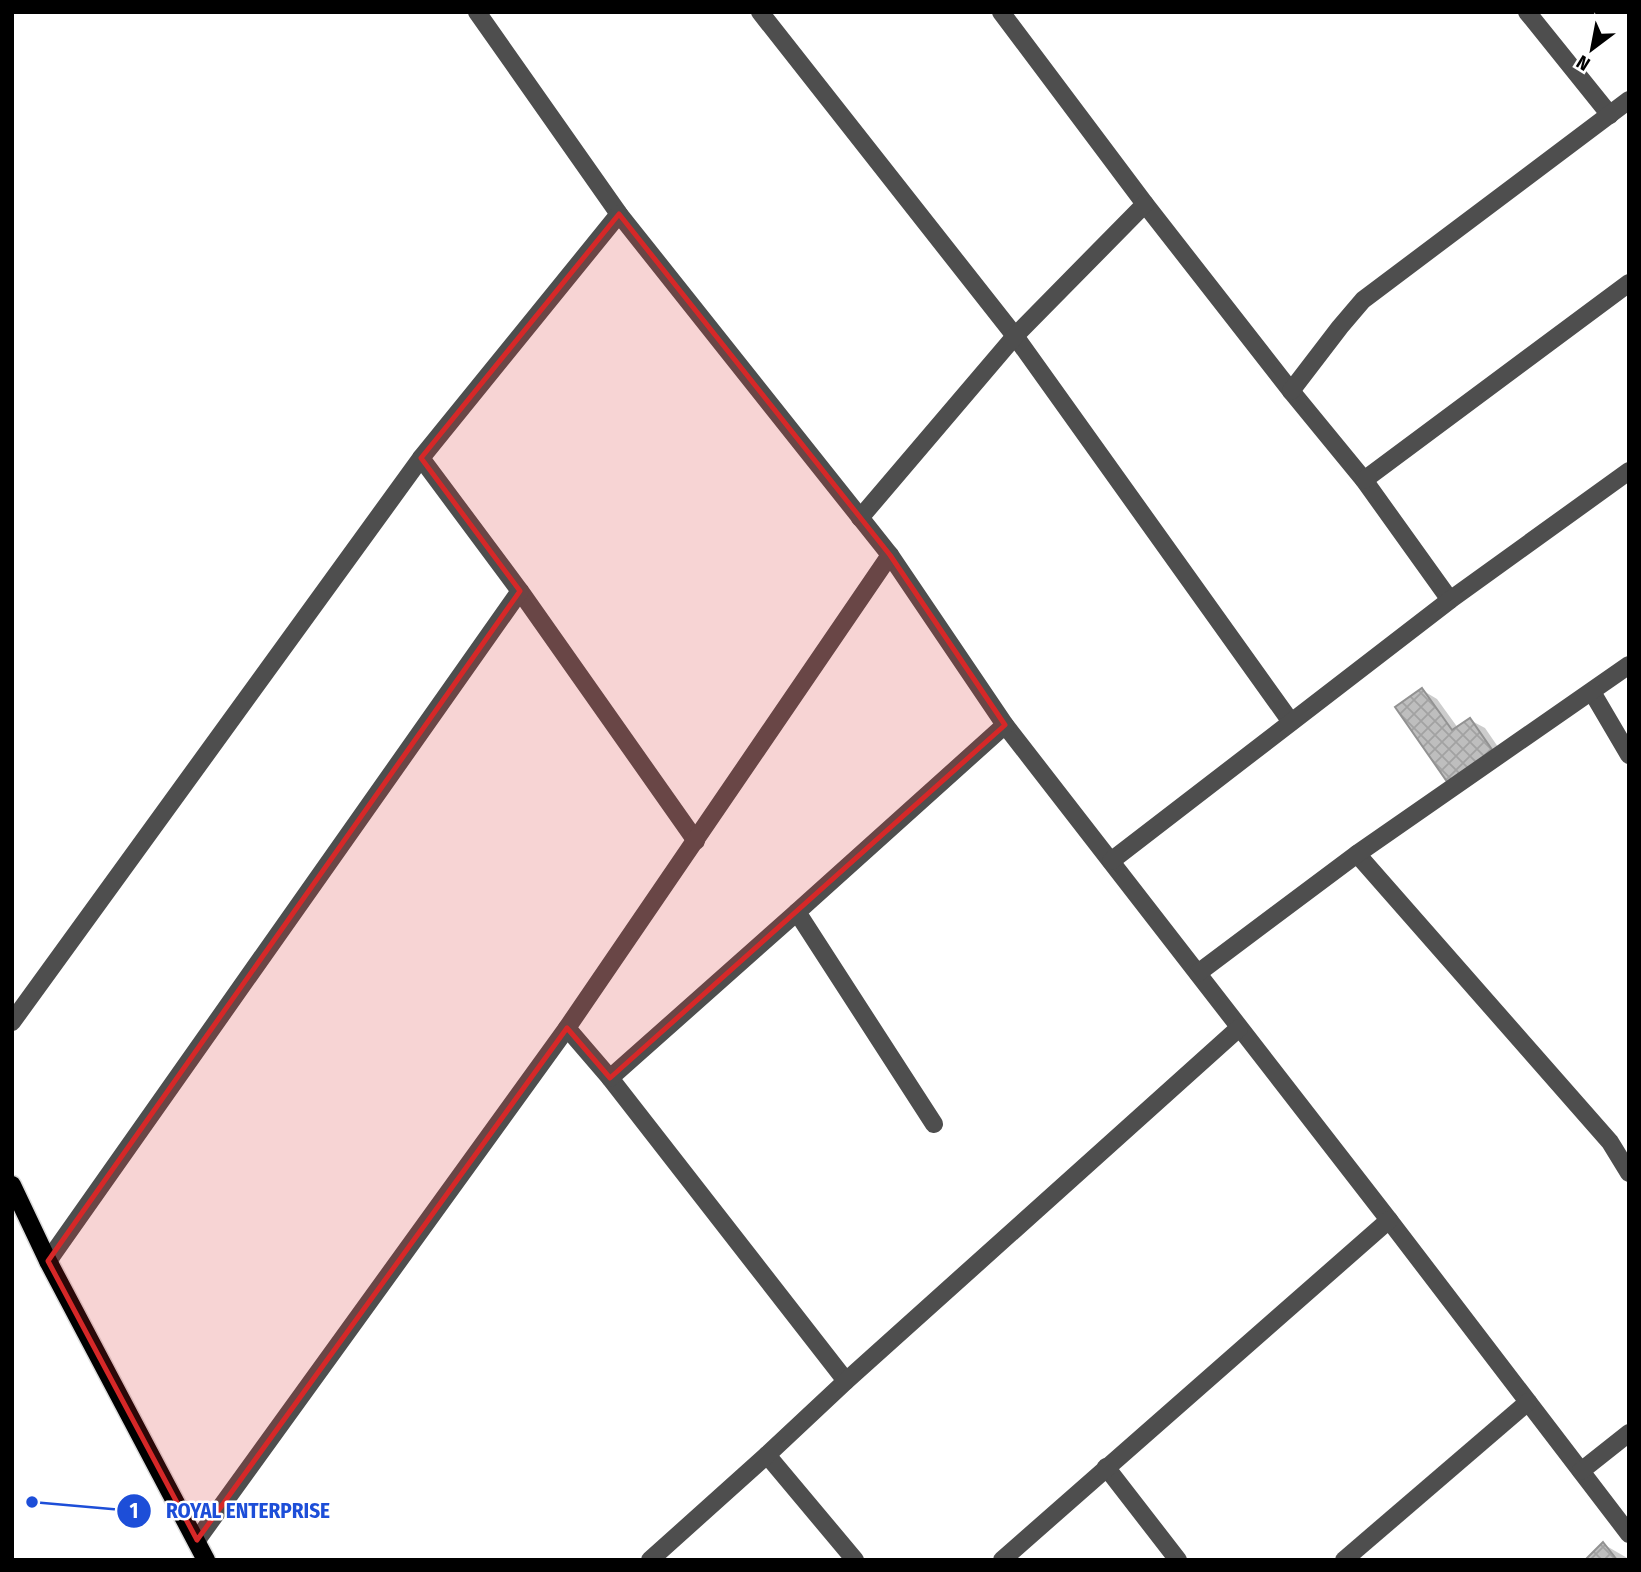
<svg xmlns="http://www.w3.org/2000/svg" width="1641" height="1572" font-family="'Fira Sans Condensed',sans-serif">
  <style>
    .shadow { fill: #0003 }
    .building { fill: url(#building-cross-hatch); stroke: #929292; stroke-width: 2 }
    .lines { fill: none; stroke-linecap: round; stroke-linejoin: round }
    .major-casing { stroke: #dbdbdb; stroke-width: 21 }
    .minor { stroke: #4e4e4e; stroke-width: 18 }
    .major { stroke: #000; stroke-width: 18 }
    .marked { fill: #d62828; fill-opacity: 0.2; stroke: #d62828; stroke-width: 5; stroke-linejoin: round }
    .leader { fill: none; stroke: #1d4ed8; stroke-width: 2.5 }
    .callout-dot { fill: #1d4ed8; stroke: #fff; stroke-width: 2.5 }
    .mark-label { font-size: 21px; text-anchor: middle; font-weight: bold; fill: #fff }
    .callout-label { font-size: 21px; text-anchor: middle; font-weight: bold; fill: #1d4ed8; stroke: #fff; stroke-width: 5; stroke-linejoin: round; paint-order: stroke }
  </style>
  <defs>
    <pattern id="building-cross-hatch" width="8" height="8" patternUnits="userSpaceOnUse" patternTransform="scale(1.75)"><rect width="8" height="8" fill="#bebebe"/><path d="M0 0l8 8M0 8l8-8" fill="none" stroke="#a2a2a2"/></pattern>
  </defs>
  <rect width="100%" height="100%" fill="#fff"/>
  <g class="shadow">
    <path d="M1422 690 1437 699 1458 728 1470 720 1485 728 1507 760 1464 790Z"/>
    <path d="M1603 1544 1629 1559V1560H1587Z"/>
  </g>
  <g class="building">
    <path d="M1422 688 1452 730 1470 718 1493 751 1448 783 1395 707Z"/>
    <path d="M1603 1542 1617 1560H1585Z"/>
  </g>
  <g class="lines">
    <defs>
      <path id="major" d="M12 1185 48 1261 206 1560"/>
    </defs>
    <use href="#major" class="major-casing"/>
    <g class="minor">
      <path d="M477 12 619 214 890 555 1005 725 1389 1220 1629 1534"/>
      <path d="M760 12 1015 336 1291 722"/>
      <path d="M1001 12 1145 204 1291 391 1364 480 1450 600"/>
      <path d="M1527 12 1610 115"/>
      <path d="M1291 391 1340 327 1363 300 1629 100"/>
      <path d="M421 458 520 591 696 841"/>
      <path d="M1364 480 1629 283"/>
      <path d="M860 518 1015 336 1145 204"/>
      <path d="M1592 692 1629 755"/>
      <path d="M1357 854 1610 1142 1629 1173"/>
      <path d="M1111 861 1450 600 1629 471"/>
      <path d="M1198 973 1357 854 1629 665"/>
      <path d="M12 1022 421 458 619 214"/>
      <path d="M567 1028 610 1078 846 1381"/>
      <path d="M610 1078 797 912"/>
      <path d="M934 1124 797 912 1005 725"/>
      <path d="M48 1261 520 591"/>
      <path d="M767 1455 855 1560"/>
      <path d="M1106 1467 1178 1560"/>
      <path d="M1581 1471 1629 1433"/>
      <path d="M197 1540 567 1028 890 555"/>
      <path d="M650 1560 767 1455 846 1381 1239 1028"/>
      <path d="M1002 1560 1389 1220"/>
      <path d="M1344 1560 1528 1402"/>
    </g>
    <use href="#major" class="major"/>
  </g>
  <path class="marked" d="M619 214 890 555 1005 725 610 1078 567 1028 197 1540 48 1261 520 591 421 458Z"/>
  <path class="leader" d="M32 1502L134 1511"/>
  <g class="callout-dot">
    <circle cx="32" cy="1502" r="7"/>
    <circle cx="134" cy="1511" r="18"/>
  </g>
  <g class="mark-label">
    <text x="134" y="1518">1</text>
  </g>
  <g class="callout-label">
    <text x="248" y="1518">ROYAL ENTERPRISE</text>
  </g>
  <rect width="1641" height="1572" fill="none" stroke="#000000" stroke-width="28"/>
  <g transform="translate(1592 49) rotate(212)" stroke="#ffffff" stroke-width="5" paint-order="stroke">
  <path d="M0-5L12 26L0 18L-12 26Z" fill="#000000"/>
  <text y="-10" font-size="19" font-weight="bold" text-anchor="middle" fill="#000000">N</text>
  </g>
</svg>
